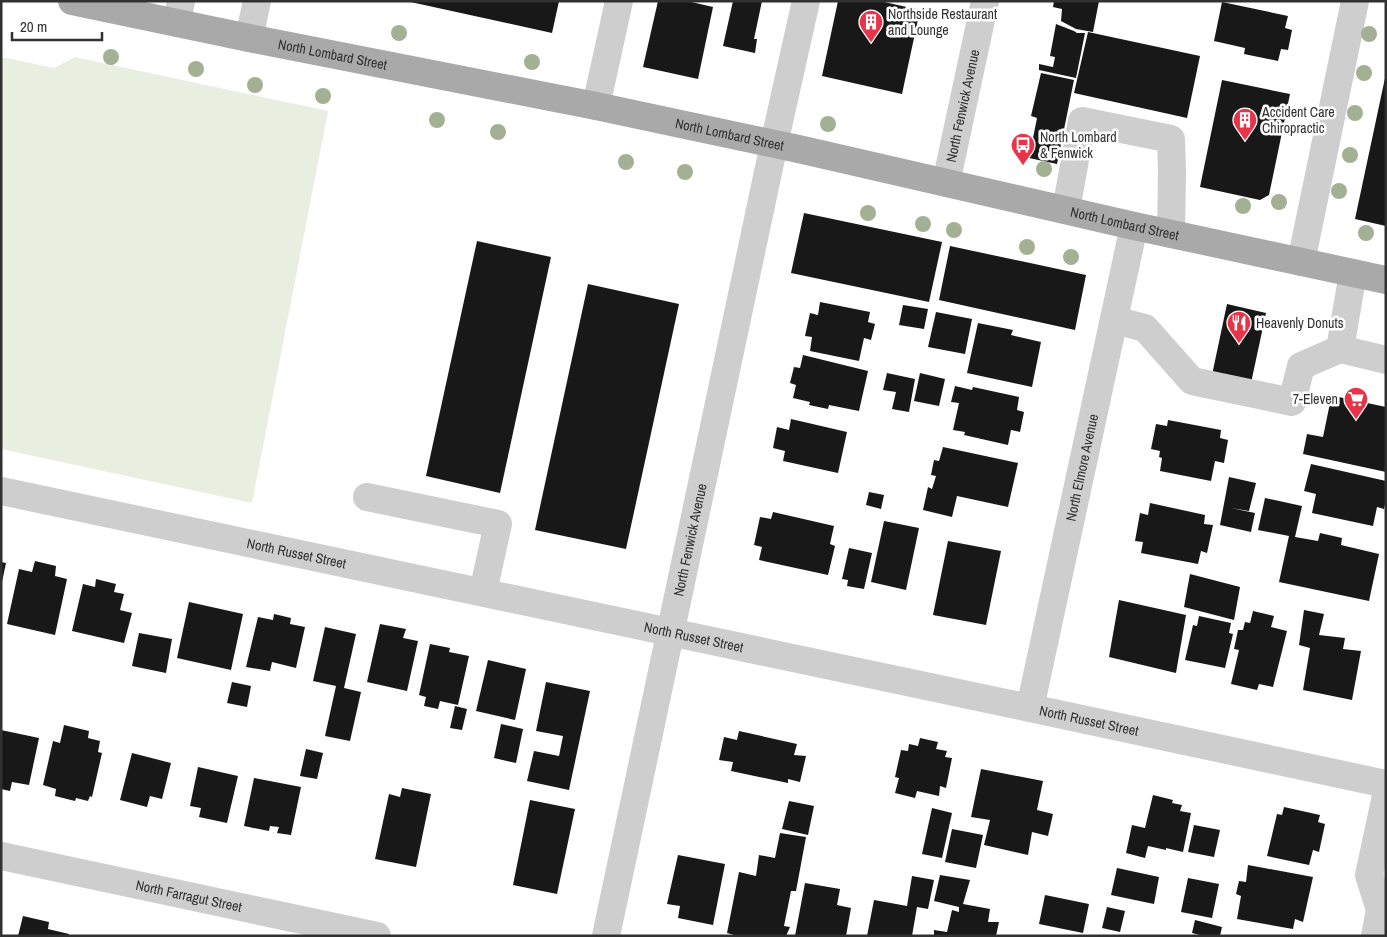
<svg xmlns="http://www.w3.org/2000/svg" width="1387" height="937" font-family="'Archivo Narrow',sans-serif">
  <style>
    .green { fill: #e8eee0 }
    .building { fill: #181818 }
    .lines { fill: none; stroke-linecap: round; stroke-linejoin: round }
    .minor { stroke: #cecece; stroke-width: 28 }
    .major { stroke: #a9a9a9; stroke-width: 28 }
    .tree { fill: #a3b094 }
    .labels { text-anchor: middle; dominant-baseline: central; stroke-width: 5; stroke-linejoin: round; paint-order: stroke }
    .poi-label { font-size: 14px; fill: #313131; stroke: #fff; text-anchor: start }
    .street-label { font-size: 14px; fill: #313131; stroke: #fff }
  </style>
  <rect width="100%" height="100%" fill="#fff"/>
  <path class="green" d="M1 57 54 68 75 57 328 111 252 503 1 449Z"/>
  <g class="building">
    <path d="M406 1H559L552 33Z"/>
    <path d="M658 1H687L713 7 698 79 643 67Z"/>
    <path d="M733 1H762L754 39H757L755 53 723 46Z"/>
    <path d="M838 1H880L920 10 902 94 822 76Z"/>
    <path d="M1054 1H1099L1093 32 1076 29 1061 21 1062 9 1053 7Z"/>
    <path d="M1222 2 1288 16 1285 28 1292 30 1288 50 1281 49 1278 61 1244 54 1245 48 1214 41Z"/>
    <path d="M1056 24 1074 31 1077 33H1085L1076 78 1039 70V64L1053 67 1055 57 1050 56Z"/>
    <path d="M1088 32 1200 56 1187 118 1074 93Z"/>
    <path d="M1041 73 1074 80 1057 164 1029 158 1037 118 1031 116Z"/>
    <path d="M1385 78H1386V226L1355 219Z"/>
    <path d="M1222 80 1290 94 1269 195 1260 200 1200 187Z"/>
    <path d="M804 213 942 242 929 302 791 273Z"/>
    <path d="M477 241 551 257 500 493 426 476Z"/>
    <path d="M950 246 1086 275 1075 330 939 300Z"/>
    <path d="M588 284 679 304 626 549 535 530Z"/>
    <path d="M820 302 870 312 868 322 875 324 871 340 864 338 859 361 810 351 812 337 805 336 810 313 818 315Z"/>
    <path d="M1227 304 1266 313 1251 383 1212 375Z"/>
    <path d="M903 305 928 309 924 329 899 325Z"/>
    <path d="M936 312 972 319 965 354 928 347Z"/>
    <path d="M978 323 1013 330 1011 335 1041 342 1032 387 967 373Z"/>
    <path d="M803 355 868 371 859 411 829 405 828 409 809 405 810 402 793 398 796 385 790 383 794 367 800 368Z"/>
    <path d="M887 373 915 379 909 412 892 409 896 392 883 390Z"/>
    <path d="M920 373 945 379 939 406 914 401Z"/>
    <path d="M955 386 972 390 973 387 1019 397 1017 410 1024 412 1020 432 1011 430 1008 445 964 435 965 432 953 430 959 403 951 402Z"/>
    <path d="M1334 396 1386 407V472L1303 454 1307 434 1323 437 1330 403H1332Z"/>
    <path d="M791 419 847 432 838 473 783 461 785 451 773 448 777 427 789 430Z"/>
    <path d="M1168 420 1221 430 1220 438 1228 440 1224 463 1215 461 1211 481 1160 471 1162 458 1159 457 1160 451 1151 449 1156 424 1167 426Z"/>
    <path d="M943 447 1018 463 1008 507 957 496 952 517 923 510 928 487 932 489 936 476 931 475 934 460 939 461Z"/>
    <path d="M1311 464 1386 481V500L1384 509 1377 507 1373 526 1312 513 1316 494 1304 491Z"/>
    <path d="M1229 477 1256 483 1249 511 1231 508 1255 513 1251 532 1220 525Z"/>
    <path d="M869 492 884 495 881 509 866 505Z"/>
    <path d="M1265 498 1302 506 1295 537 1318 541 1320 533 1342 538 1341 545 1379 554 1369 601 1279 582 1289 536 1258 530Z"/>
    <path d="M1150 503 1205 515 1204 524 1213 525 1207 553 1201 551 1198 564 1141 553 1143 542 1135 541 1140 513 1148 515Z"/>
    <path d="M773 512 834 526 830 544 835 546 828 575 759 560 762 547 754 545 760 517 771 519Z"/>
    <path d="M884 521 919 528 906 590 871 582Z"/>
    <path d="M948 541 1001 551 986 625 933 615Z"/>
    <path d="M849 548 872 553 864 589 847 586 848 580 842 579Z"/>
    <path d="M35 561 56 566 55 576 67 579 55 635 7 624 19 569 32 572Z"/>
    <path d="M1 562 6 563 2 582H1Z"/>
    <path d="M1190 574 1240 587 1234 620 1184 607Z"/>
    <path d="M96 579 116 584 114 592 124 594 120 610 132 613 124 643 72 631 83 584 95 587Z"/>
    <path d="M1119 600 1186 615 1176 673 1109 657Z"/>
    <path d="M189 602 243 614 231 670 177 658Z"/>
    <path d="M1304 610 1324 614 1319 635 1345 638 1343 649 1361 651 1352 700 1303 690 1310 648 1299 645Z"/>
    <path d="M1253 611 1274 616 1271 627 1287 631 1273 687 1259 684 1257 690 1231 684 1239 650 1234 649 1238 630H1243L1245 622 1250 623Z"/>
    <path d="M274 614 291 618 290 624 305 627 296 668 272 662 270 671 246 667 258 617 273 620Z"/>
    <path d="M1199 616 1231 623 1229 633 1233 634 1225 668 1185 660 1193 625 1197 626Z"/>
    <path d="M380 624 406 629 403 638 418 641 407 691 367 682Z"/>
    <path d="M325 627 356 634 344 688 361 692 350 741 325 736 336 686 313 681Z"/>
    <path d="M139 633 172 639 166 673 132 666Z"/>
    <path d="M430 644 450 648 449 652 469 656 458 705 440 701 438 709 424 706 426 697 419 695Z"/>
    <path d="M488 660 526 669 515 720 476 711Z"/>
    <path d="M232 682 251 686 247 707 227 703Z"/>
    <path d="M546 682 590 691 569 790 527 781 534 751 559 756 563 736 536 731Z"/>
    <path d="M455 706 467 709 462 730 450 728Z"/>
    <path d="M501 724 523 729 516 763 494 758Z"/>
    <path d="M64 725 89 731 88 738 100 741 98 752 102 753 92 797 90 796 88 801 76 798 75 801 55 796 56 789 43 785 53 741 60 743Z"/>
    <path d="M1 730 39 738 29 785 12 782 10 791 1 789Z"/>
    <path d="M739 731 797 744 794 755 806 756 800 782 788 779V783L731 771 733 762 719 760 724 737 737 740Z"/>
    <path d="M920 738 938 742 936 749 947 751 945 757 952 758 946 788 940 786 939 796 917 791 915 798 895 793 899 778 895 777 901 750 908 751 909 744 918 746Z"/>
    <path d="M306 749 323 753 317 779 300 776Z"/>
    <path d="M132 753 171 763 162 799 150 796 147 807 120 800Z"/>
    <path d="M198 767 238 776 227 823 199 817 201 808 190 806Z"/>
    <path d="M981 769 1043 781 1037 810 1053 814 1048 836 1032 832 1028 855 984 845 990 820 971 817Z"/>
    <path d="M254 778 301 787 291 835 277 833 279 827 270 826 269 831 244 826Z"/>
    <path d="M402 788 431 794 416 867 375 859 389 794 400 797Z"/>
    <path d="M1153 795 1173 800 1172 803 1182 805 1180 811 1191 813 1183 852 1166 848V850L1148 846 1145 858 1126 853 1132 825 1145 828Z"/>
    <path d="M530 800 575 809 557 894 513 885Z"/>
    <path d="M789 801 814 806 808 835 782 829Z"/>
    <path d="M1284 807 1320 815 1318 822 1325 824 1319 852 1313 850 1309 865 1267 856 1277 814 1282 815Z"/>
    <path d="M932 808 952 813 942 858 922 854Z"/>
    <path d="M1194 825 1220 830 1214 857 1188 852Z"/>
    <path d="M952 829 983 835 976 868 945 862Z"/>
    <path d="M780 833 806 837 796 891H791L784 926 790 927 786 936H738L727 933 739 872 756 876 759 855 775 858Z"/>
    <path d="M678 855 725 864 713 925 678 918 680 906 667 904Z"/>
    <path d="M1248 865 1313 877 1303 922 1295 919 1293 929 1237 919 1241 896 1236 894 1239 881 1246 882Z"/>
    <path d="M1117 868 1159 877 1154 904 1111 895Z"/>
    <path d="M940 875 970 880 963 904 990 909 988 922H999L996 936H934V930L947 932 952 910 959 912V907L934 901Z"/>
    <path d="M912 876 934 880 928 909 917 907 912 936H867L874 900 907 906Z"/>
    <path d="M1188 878 1219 884 1212 918 1181 912Z"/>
    <path d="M805 883 840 889 837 905 851 908 846 936H795Z"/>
    <path d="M1045 895 1089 904 1083 933 1039 924Z"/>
    <path d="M1107 907 1125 911 1120 932 1102 928Z"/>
    <path d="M23 916 49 922 48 929 69 934V936H18Z"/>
    <path d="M1195 920 1222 927 1220 936H1204L1192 933Z"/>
  </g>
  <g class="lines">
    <g class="minor">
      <path d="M177 23 181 1"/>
      <path d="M249 38 257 1"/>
      <path d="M596 106 619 1"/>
      <path id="s1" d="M946 183 985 1"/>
      <path d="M1066 210 1082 121 1171 139 1172 171 1171 234"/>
      <path d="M1301 262 1355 1"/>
      <path d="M1114 320 1145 328 1192 381 1292 402 1301 366 1340 349 1353 273"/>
      <path d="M1340 349 1386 360"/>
      <path id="s2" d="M1 491 1030 708 1386 784"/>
      <path d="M367 497 498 524 483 592"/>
      <path id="s3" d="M1030 708 1134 226"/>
      <path id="s4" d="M1 856 377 936"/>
      <path d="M1380 910 1369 875 1386 796"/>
      <path id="s5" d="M606 936 774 144 806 1"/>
      <path d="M1375 936 1380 910 1386 902"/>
    </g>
    <path class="major" id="s6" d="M72 1 249 38 596 106 803 150 1134 226 1386 280"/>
  </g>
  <g class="tree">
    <circle cx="399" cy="33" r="8"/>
    <circle cx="1369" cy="34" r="8"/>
    <circle cx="111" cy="57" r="8"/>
    <circle cx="532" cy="62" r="8"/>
    <circle cx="196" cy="69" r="8"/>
    <circle cx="1364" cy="73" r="8"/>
    <circle cx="255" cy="85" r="8"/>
    <circle cx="323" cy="96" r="8"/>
    <circle cx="1355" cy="113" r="8"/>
    <circle cx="437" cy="120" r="8"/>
    <circle cx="828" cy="124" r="8"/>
    <circle cx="498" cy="132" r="8"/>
    <circle cx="1350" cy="155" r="8"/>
    <circle cx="626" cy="162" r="8"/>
    <circle cx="1044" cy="169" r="8"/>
    <circle cx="685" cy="172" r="8"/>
    <circle cx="1339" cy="191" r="8"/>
    <circle cx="1279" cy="202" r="8"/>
    <circle cx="1243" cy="206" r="8"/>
    <circle cx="868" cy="213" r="8"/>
    <circle cx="923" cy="224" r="8"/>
    <circle cx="954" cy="230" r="8"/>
    <circle cx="1366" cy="233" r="8"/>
    <circle cx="1027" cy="247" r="8"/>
    <circle cx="1071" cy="257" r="8"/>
  </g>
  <defs>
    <symbol id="building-pin" viewBox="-11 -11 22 30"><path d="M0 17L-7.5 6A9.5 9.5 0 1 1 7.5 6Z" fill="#e93349" stroke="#fff"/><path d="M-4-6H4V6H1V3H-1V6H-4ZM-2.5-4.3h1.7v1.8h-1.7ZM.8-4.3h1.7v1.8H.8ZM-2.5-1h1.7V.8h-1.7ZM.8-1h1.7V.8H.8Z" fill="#fff"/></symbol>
    <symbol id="bus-pin" viewBox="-11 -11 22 30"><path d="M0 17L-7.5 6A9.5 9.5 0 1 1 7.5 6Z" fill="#e93349" stroke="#fff"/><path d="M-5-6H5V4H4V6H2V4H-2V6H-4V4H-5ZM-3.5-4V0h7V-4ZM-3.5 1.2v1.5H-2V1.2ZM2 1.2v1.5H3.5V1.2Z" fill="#fff"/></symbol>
    <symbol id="restaurant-pin" viewBox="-11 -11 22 30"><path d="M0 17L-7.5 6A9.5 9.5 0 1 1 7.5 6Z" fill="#e93349" stroke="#fff"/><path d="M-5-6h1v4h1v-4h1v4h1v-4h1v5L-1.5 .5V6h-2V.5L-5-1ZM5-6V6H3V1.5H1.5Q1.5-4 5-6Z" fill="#fff"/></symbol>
    <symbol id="supermarket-pin" viewBox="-11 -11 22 30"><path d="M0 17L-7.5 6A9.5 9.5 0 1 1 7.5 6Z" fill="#e93349" stroke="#fff"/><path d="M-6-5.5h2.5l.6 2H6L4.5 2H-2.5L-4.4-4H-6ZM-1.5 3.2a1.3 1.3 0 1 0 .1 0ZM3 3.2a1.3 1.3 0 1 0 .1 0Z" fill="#fff"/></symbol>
  </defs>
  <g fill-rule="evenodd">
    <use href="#building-pin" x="857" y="8" width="28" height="38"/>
    <use href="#building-pin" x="1231" y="106" width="28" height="38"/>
    <use href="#bus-pin" x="1009" y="131" width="28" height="38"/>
    <use href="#restaurant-pin" x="1225" y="309" width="28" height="38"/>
    <use href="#supermarket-pin" x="1342" y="385" width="28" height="38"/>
  </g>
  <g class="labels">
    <g class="poi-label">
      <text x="888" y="14">Northside Restaurant<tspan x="888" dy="16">and Lounge</tspan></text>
      <text x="1262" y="112">Accident Care<tspan x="1262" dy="16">Chiropractic</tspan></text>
      <text x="1040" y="137">North Lombard<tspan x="1040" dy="16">&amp; Fenwick</tspan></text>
      <text x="1256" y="323">Heavenly Donuts</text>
      <text x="1338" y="399" text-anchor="end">7-Eleven</text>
    </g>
    <g class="street-label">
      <text stroke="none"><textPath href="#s6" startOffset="266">North Lombard Street</textPath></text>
      <text stroke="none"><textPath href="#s1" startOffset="79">North Fenwick Avenue</textPath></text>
      <text stroke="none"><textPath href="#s6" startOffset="671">North Lombard Street</textPath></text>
      <text stroke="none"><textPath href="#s6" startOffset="1076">North Lombard Street</textPath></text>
      <text stroke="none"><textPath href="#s3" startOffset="246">North Elmore Avenue</textPath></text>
      <text stroke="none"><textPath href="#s5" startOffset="405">North Fenwick Avenue</textPath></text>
      <text stroke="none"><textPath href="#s2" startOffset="302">North Russet Street</textPath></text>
      <text stroke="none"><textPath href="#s2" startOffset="708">North Russet Street</textPath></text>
      <text stroke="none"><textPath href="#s2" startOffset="1112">North Russet Street</textPath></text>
      <text stroke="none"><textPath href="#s4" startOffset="192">North Farragut Street</textPath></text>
    </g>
  </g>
  <rect width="1387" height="937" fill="none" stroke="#313131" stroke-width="5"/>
  <path d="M12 32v8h90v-8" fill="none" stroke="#313131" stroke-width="2.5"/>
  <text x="20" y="32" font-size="15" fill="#313131" stroke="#ffffff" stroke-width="4" paint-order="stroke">20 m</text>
</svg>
